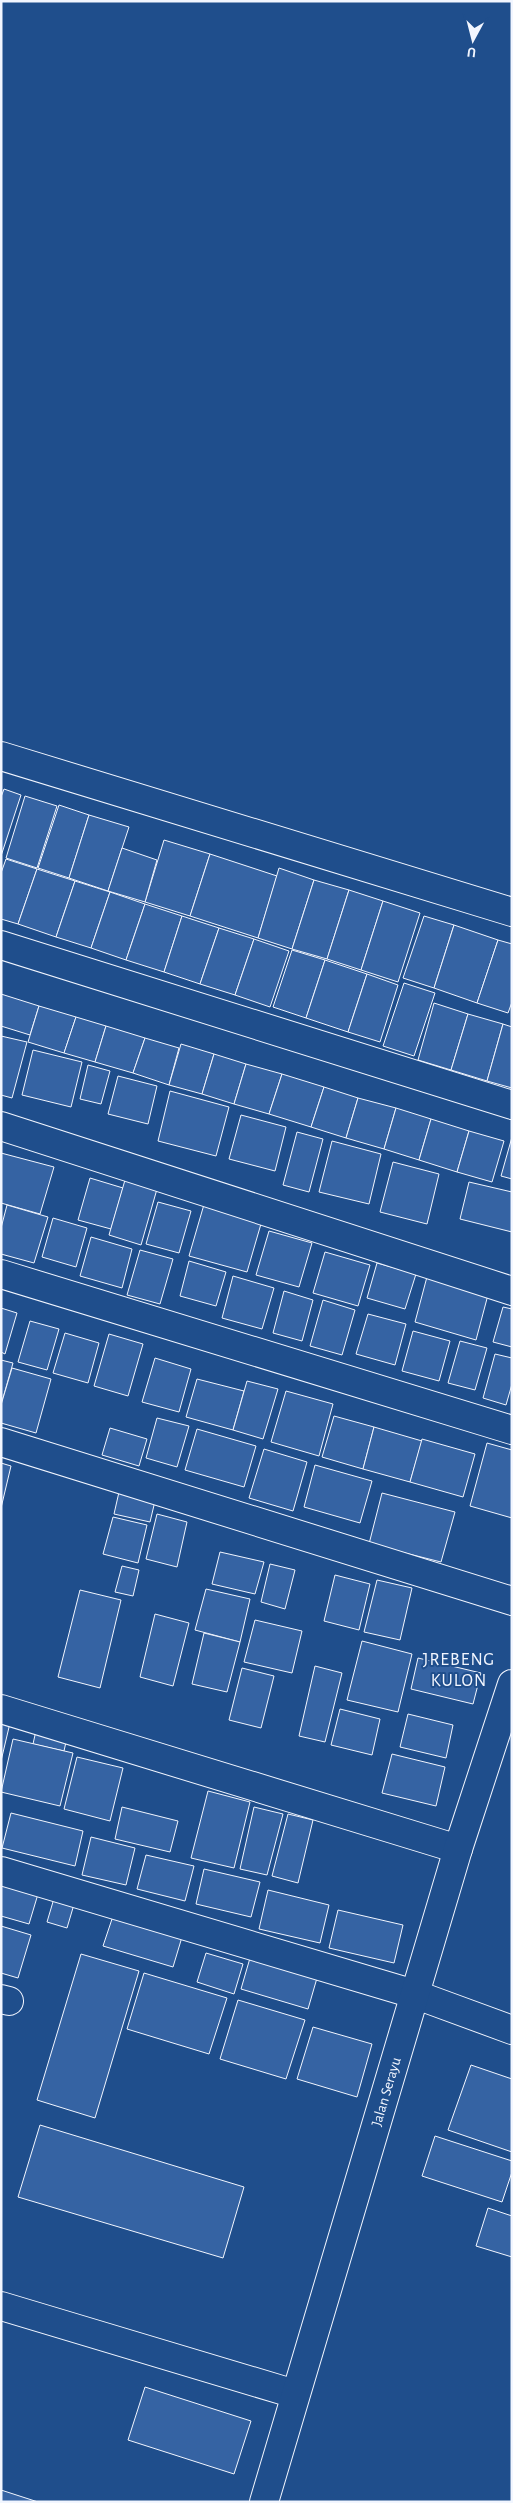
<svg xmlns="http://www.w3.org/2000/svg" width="513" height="2503" font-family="'Alegreya Sans',sans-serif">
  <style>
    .building { fill: #3563a3; stroke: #f2f6ff }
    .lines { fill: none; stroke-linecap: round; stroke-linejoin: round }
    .minor-casing { stroke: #f2f6ff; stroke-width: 30 }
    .minor { stroke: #1f4e8c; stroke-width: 28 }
    .labels { text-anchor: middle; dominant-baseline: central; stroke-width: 4; stroke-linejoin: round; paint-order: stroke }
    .street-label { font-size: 15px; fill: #f2f6ff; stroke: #1f4e8c }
    .quarter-label { font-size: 18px; letter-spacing: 1px; fill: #f2f6ff; stroke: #1f4e8c }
  </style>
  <rect width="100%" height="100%" fill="#1f4e8c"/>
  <g class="building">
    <path d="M4 789 21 795 1 856V797Z"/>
    <path d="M25 796 57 806 37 868 6 858Z"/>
    <path d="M59 805 89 815 69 878 38 868Z"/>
    <path d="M89 815 129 827 108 891 69 878Z"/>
    <path d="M164 840 210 854 190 916 145 902Z"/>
    <path d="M122 848 157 860 145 902 108 891Z"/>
    <path d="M210 854 277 876 258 938 190 916Z"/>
    <path d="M6 859 37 869 18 924 1 919V873Z"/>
    <path d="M279 868 314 880 292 949 258 938Z"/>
    <path d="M37 869 75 881 56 937 18 924Z"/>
    <path d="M314 880 349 890 327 959 292 949Z"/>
    <path d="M75 881 110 892 91 948 56 937Z"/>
    <path d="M349 890 383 901 361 970 327 959Z"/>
    <path d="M110 892 145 904 126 960 91 948Z"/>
    <path d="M383 901 420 913 398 982 361 970Z"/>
    <path d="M145 904 182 916 164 972 126 960Z"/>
    <path d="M182 916 219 928 200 984 164 972Z"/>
    <path d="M424 916 454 925 434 988 403 978Z"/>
    <path d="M454 925 498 940 477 1003 434 988Z"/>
    <path d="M219 928 254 939 235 995 200 984Z"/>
    <path d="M254 939 289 951 270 1007 235 995Z"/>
    <path d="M498 940 512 944V1002L508 1013 477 1003Z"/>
    <path d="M292 950 325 960 306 1018 273 1007Z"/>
    <path d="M325 960 367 974 348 1032 306 1018Z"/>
    <path d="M367 974 398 985 380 1042 348 1032Z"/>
    <path d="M404 983 435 993 414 1056 383 1046Z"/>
    <path d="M1 994 39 1006 30 1035 1 1026Z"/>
    <path d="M434 1003 468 1014 451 1070 418 1060Z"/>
    <path d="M39 1006 76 1017 64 1053 28 1042Z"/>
    <path d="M468 1014 503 1024 487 1081 451 1070Z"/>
    <path d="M76 1017 106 1026 95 1062 64 1053Z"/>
    <path d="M503 1024 512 1027V1088L487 1081Z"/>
    <path d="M106 1026 145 1038 133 1073 95 1062Z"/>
    <path d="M1 1036 27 1042 12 1098 1 1095Z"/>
    <path d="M145 1038 179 1048 169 1085 133 1073Z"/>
    <path d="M181 1044 214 1054 202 1094 169 1085Z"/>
    <path d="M33 1050 82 1062 71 1107 22 1095Z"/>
    <path d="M214 1054 246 1064 234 1104 202 1094Z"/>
    <path d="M246 1064 282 1074 269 1114 234 1104Z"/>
    <path d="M88 1065 110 1071 101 1104 80 1099Z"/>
    <path d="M282 1074 324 1087 311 1127 269 1114Z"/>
    <path d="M118 1076 157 1086 148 1124 108 1114Z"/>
    <path d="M324 1087 358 1098 346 1138 311 1127Z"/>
    <path d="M170 1091 229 1107 216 1156 158 1141Z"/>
    <path d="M358 1098 396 1108 384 1149 346 1138Z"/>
    <path d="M396 1108 431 1119 419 1160 384 1149Z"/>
    <path d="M241 1115 286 1127 275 1171 229 1159Z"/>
    <path d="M431 1119 469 1131 457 1172 419 1160Z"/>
    <path d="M469 1131 504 1141 492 1182 457 1172Z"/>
    <path d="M297 1132 323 1139 309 1192 283 1185Z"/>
    <path d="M512 1137V1179L501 1176Z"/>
    <path d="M332 1141 381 1154 369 1204 319 1192Z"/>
    <path d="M1 1153 54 1167 40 1214 1 1203Z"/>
    <path d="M393 1162 439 1174 427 1224 380 1212Z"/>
    <path d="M90 1178 123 1188 111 1229 78 1220Z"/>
    <path d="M125 1180 157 1189 141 1245 109 1235Z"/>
    <path d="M469 1182 512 1192V1232L460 1219Z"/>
    <path d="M205 1201 263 1217 247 1272 189 1256Z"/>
    <path d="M158 1202 191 1211 179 1253 146 1244Z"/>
    <path d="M7 1205 48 1217 34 1263 1 1254V1228Z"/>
    <path d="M53 1218 87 1228 76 1267 42 1257Z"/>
    <path d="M269 1231 312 1243 299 1287 256 1275Z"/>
    <path d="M91 1237 132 1249 122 1288 80 1276Z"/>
    <path d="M140 1250 173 1259 160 1304 127 1295Z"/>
    <path d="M325 1252 370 1265 358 1306 313 1293Z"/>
    <path d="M189 1261 226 1272 216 1306 180 1296Z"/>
    <path d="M377 1263 416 1274 405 1309 367 1298Z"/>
    <path d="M428 1273 489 1291 476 1340 415 1322Z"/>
    <path d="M233 1276 274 1288 262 1329 222 1318Z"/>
    <path d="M284 1291 313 1300 302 1341 273 1333Z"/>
    <path d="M323 1300 355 1310 342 1355 310 1346Z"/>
    <path d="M503 1307 512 1309V1347L493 1342Z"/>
    <path d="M1 1308 17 1313 5 1354 1 1352Z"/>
    <path d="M368 1314 406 1324 395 1365 356 1354Z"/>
    <path d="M30 1321 59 1329 47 1370 18 1362Z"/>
    <path d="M413 1331 450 1341 439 1381 402 1371Z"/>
    <path d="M65 1333 99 1343 88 1383 53 1373Z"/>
    <path d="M109 1334 143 1344 128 1396 94 1386Z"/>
    <path d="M460 1341 487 1348 475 1390 448 1383Z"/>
    <path d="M495 1354 512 1358V1384L506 1405 483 1398Z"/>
    <path d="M155 1358 191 1369 179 1412 142 1402Z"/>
    <path d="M1 1360 13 1363 1 1405Z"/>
    <path d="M12 1368 51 1379 36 1433 1 1423V1405Z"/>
    <path d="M197 1379 244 1391 233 1430 186 1417Z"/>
    <path d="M247 1381 278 1389 263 1439 233 1430Z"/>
    <path d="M286 1391 333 1404 319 1456 271 1442Z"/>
    <path d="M334 1416 374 1427 363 1469 322 1457Z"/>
    <path d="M157 1418 189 1426 177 1467 146 1458Z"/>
    <path d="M374 1427 422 1441 410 1482 363 1469Z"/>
    <path d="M110 1428 147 1439 139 1466 102 1455Z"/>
    <path d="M197 1429 256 1446 244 1487 185 1470Z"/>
    <path d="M422 1439 475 1454 463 1497 410 1482Z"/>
    <path d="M487 1443 512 1450V1518L470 1506Z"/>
    <path d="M264 1449 307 1462 293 1511 249 1498Z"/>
    <path d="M1 1463 11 1466 1 1508Z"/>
    <path d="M315 1465 372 1481 360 1523 304 1507Z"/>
    <path d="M119 1492 155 1501 150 1522 114 1514Z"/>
    <path d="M382 1493 455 1512 441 1562 369 1544Z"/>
    <path d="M157 1514 187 1522 177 1567 146 1559Z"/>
    <path d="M113 1517 147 1525 138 1563 103 1554Z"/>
    <path d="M220 1552 264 1562 255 1594 212 1584Z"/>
    <path d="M270 1564 295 1570 285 1609 261 1602Z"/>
    <path d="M122 1566 139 1570 133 1596 115 1592Z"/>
    <path d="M335 1575 370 1584 359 1630 324 1621Z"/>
    <path d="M377 1580 412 1588 400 1640 364 1632Z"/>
    <path d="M206 1589 250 1599 240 1642 195 1630Z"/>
    <path d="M80 1590 121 1600 100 1688 58 1677Z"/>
    <path d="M155 1614 189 1623 173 1686 140 1677Z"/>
    <path d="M255 1620 302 1631 292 1673 244 1662Z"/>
    <path d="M204 1633 240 1642 227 1692 192 1684Z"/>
    <path d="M362 1641 412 1654 398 1712 347 1700Z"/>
    <path d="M418 1658 481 1673 473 1704 411 1689Z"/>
    <path d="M315 1666 342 1673 325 1742 299 1736Z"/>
    <path d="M242 1668 274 1676 261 1728 229 1720Z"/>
    <path d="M340 1709 380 1719 372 1755 331 1745Z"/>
    <path d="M408 1714 453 1725 446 1758 400 1747Z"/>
    <path d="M1 1721 10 1723 1 1761Z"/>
    <path d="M37 1726 68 1733 64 1751 33 1744Z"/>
    <path d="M13 1739 73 1753 60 1806 1 1792Z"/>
    <path d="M392 1754 445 1767 436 1806 382 1793Z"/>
    <path d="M77 1757 123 1768 110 1821 64 1809Z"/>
    <path d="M208 1791 250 1802 234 1868 191 1858Z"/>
    <path d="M122 1807 178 1821 170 1852 115 1839Z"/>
    <path d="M254 1807 283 1814 267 1875 240 1869Z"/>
    <path d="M11 1813 83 1831 75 1866 2 1848Z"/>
    <path d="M288 1814 313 1820 298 1883 272 1876Z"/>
    <path d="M91 1837 135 1848 126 1885 82 1875Z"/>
    <path d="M146 1855 194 1866 185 1901 137 1889Z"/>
    <path d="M204 1869 260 1882 251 1917 196 1904Z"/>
    <path d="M1 1883 38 1894 29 1924 1 1916Z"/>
    <path d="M268 1890 329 1905 320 1943 259 1929Z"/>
    <path d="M55 1895 75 1901 67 1928 47 1922Z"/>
    <path d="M338 1910 403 1925 394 1963 329 1948Z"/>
    <path d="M113 1916 182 1937 173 1967 103 1946Z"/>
    <path d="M1 1926 31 1935 18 1978 1 1973Z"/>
    <path d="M206 1953 243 1964 234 1994 197 1982Z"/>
    <path d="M81 1954 139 1971 95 2118 37 2100Z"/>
    <path d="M250 1958 317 1978 308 2009 241 1989Z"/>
    <path d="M144 1973 227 1998 209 2054 127 2029Z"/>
    <path d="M238 2000 305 2020 286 2079 220 2059Z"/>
    <path d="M313 2027 372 2044 357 2097 297 2079Z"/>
    <path d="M471 2065 512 2079V2152L448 2130Z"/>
    <path d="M40 2125 244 2187 223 2258 18 2197Z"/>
    <path d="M435 2136 512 2161V2172L502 2202 422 2176Z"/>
    <path d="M488 2208 512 2216V2257L476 2246Z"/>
    <path d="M145 2387 251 2421 234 2474 128 2440Z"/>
    <path d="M1 2490 38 2502H1Z"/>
  </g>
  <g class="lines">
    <defs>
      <g id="minor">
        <path d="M1 756 512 912"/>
        <path d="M1 945 512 1105"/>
        <path d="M1 1126 512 1291"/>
        <path d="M1 1274 512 1430"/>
        <path d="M1 1442 512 1601"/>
        <path d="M1 1709 458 1849"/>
        <path d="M1 1871 414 1994 512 2030"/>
        <path d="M1 1999 9 2001"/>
        <path d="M1 2306 295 2394"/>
        <path id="s1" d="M264 2502 458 1849 512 1684"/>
      </g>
    </defs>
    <use href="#minor" class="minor-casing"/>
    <use href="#minor" class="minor"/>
  </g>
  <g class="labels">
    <g class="street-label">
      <text stroke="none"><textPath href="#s1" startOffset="428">Jalan Serayu</textPath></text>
    </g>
    <g class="quarter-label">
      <text x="459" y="1660">JREBENG<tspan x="459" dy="21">KULON</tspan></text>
    </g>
  </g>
  <rect width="513" height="2503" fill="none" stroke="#f2f6ff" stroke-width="5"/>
  <g transform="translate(473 40) rotate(187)" stroke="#1f4e8c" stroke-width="4" paint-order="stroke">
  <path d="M0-4L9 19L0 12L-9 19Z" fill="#f2f6ff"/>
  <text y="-8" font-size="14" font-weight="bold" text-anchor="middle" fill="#f2f6ff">U</text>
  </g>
</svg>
